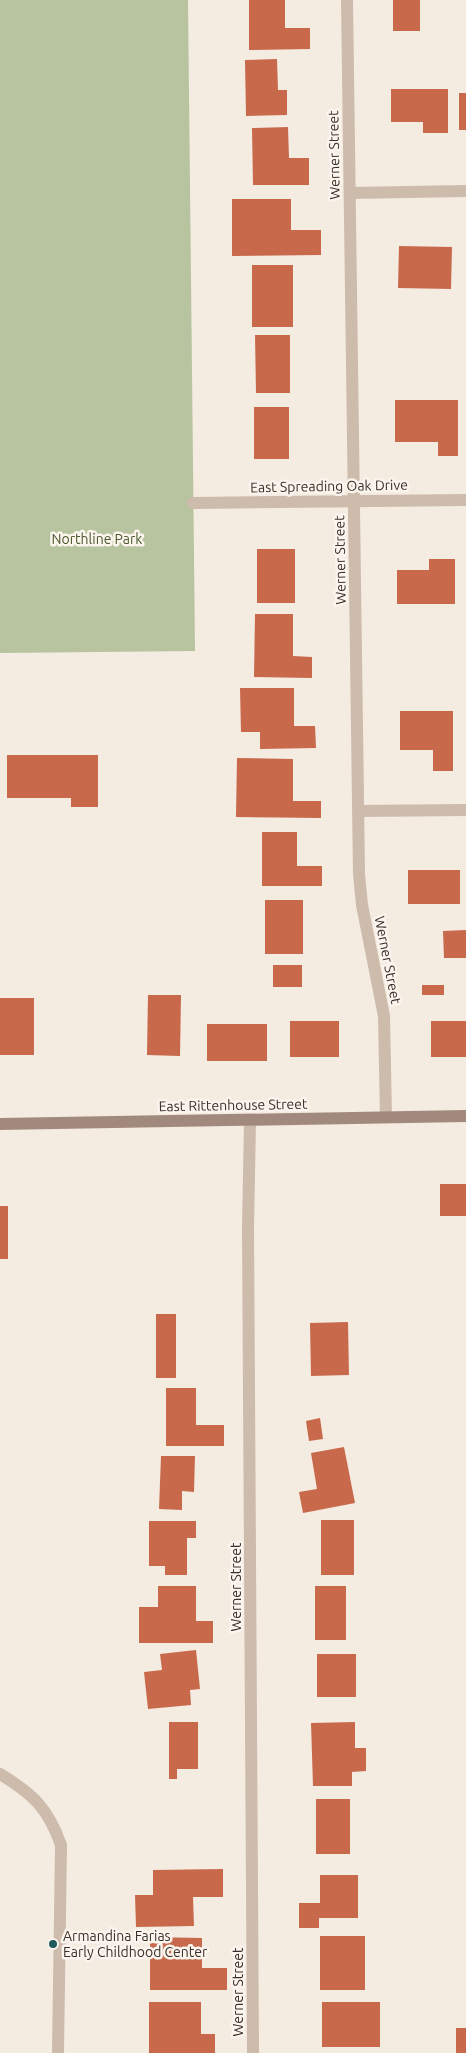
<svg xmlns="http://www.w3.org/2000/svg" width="466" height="2053" font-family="Ubuntu,sans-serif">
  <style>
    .green { fill: #b8c4a0 }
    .building { fill: #c8694b }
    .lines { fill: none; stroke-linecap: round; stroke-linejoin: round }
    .lane { stroke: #cdbbac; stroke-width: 12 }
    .street { stroke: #cdbbac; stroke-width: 12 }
    .secondary { stroke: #a18a7d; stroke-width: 12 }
    .poi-dot { fill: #1f5a5e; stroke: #fbf5ee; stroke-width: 2 }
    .labels { text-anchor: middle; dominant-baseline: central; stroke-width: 5; stroke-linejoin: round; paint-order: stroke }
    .street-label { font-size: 14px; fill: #3b302b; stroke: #fbf5ee }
    .park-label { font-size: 14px; fill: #4a5a2e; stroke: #fbf5ee }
    .poi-label { font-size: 14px; fill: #3b302b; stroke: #fbf5ee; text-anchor: start }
  </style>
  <rect width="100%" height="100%" fill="#f4ebe1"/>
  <path class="green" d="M0 0H188L195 651 0 653Z"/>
  <g class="building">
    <path d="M249 0H285V28H310V49L249 50Z"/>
    <rect x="393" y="0" width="27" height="31"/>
    <path d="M277 59 278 90H287V115L246 116 245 60Z"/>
    <path d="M391 89H448V133H423V122H391Z"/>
    <rect x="459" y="93" width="7" height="37"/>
    <path d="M288 127 289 158H309V185H253L252 128Z"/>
    <path d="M232 199H291V230H321V255L232 256Z"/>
    <path d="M399 246 452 247 451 289 398 288Z"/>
    <rect x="252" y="265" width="41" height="62"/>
    <path d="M255 335H290V393H256Z"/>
    <path d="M395 400H458V456H438V442H395Z"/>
    <rect x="254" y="407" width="35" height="52"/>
    <rect x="257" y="549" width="38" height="54"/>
    <path d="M429 559H455V604H397V570H429Z"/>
    <path d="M255 614H293V656L312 657V678L254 677Z"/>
    <path d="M240 688H294V726H315L316 748 260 749V732H241Z"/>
    <path d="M400 711H453V771H433V750H400Z"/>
    <path d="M7 755H98V807H71V798H7Z"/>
    <path d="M237 758 293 759V801H321V818L236 817Z"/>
    <path d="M262 832H297V866H322V886H262Z"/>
    <rect x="408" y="870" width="52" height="34"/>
    <rect x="265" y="900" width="38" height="54"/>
    <path d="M466 930V958H444L443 931Z"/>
    <rect x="273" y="965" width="29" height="22"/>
    <rect x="422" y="985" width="22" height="10"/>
    <path d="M148 995H181L180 1056 147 1055Z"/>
    <rect x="0" y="998" width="34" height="57"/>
    <rect x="290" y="1021" width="49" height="36"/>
    <rect x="431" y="1021" width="35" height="36"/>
    <rect x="207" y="1024" width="60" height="37"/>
    <rect x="440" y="1184" width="26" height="32"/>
    <rect x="0" y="1206" width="8" height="53"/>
    <rect x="156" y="1314" width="20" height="64"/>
    <path d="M348 1322 349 1375 311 1376 310 1323Z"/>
    <path d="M166 1388H196V1425H224V1446H166Z"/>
    <path d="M320 1418 323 1439 309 1441 306 1421Z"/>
    <path d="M344 1447 355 1503 303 1513 299 1492 317 1489 311 1453Z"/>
    <path d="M161 1456H195L194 1492 182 1491V1510L159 1509Z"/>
    <rect x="321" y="1520" width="33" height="55"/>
    <path d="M149 1521H196V1538H187V1575H165V1566H149Z"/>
    <path d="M158 1586H196V1621H213V1643H139V1607H158Z"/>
    <rect x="315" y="1586" width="31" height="54"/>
    <path d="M196 1650 200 1689 190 1690 191 1705 148 1709 144 1672 162 1670 160 1654Z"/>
    <rect x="317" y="1654" width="39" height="43"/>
    <path d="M169 1722H198V1769H177V1779H169Z"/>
    <path d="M355 1722V1748H366V1771L352 1772V1786H313L311 1723Z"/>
    <rect x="316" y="1799" width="34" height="55"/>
    <path d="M223 1869V1897H193L194 1926 136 1927 135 1895H153V1870Z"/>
    <path d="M320 1875H358V1918H319V1928H299V1903H320Z"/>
    <rect x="320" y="1936" width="45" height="54"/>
    <path d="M150 1937 202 1938V1968H227V1990H150Z"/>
    <path d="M149 2002H201V2034H215V2053H149Z"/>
    <rect x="322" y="2002" width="58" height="45"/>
    <rect x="456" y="2028" width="10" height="25"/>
  </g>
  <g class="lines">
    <path class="lane" d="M0 1774C33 1794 48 1808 61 1845L58 2053"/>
    <g class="street">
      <path d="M347 0 359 874 362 905 384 1016 386 1117"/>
      <path d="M350 193 466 191"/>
      <path d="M193 503 466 500"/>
      <path d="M358 811 466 810"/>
      <path d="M250 1121 248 1228 253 2053"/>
    </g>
    <path class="secondary" d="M0 1124 466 1116"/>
  </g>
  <circle class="poi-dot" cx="53" cy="1944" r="5"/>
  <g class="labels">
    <g class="street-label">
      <text transform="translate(334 155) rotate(-91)">Werner Street</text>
      <text transform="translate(329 486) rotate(-1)">East Spreading Oak Drive</text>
      <text transform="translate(340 560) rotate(-91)">Werner Street</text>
      <text transform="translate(388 960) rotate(79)">Werner Street</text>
      <text transform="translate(233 1105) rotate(-1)">East Rittenhouse Street</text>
      <text transform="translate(236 1587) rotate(-90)">Werner Street</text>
      <text transform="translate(238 1992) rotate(-90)">Werner Street</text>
    </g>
    <g class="park-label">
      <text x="97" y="539">Northline Park</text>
    </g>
    <g class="poi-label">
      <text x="63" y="1936">Armandina Farias<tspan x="63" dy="16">Early Childhood Center</tspan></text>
    </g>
  </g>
</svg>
